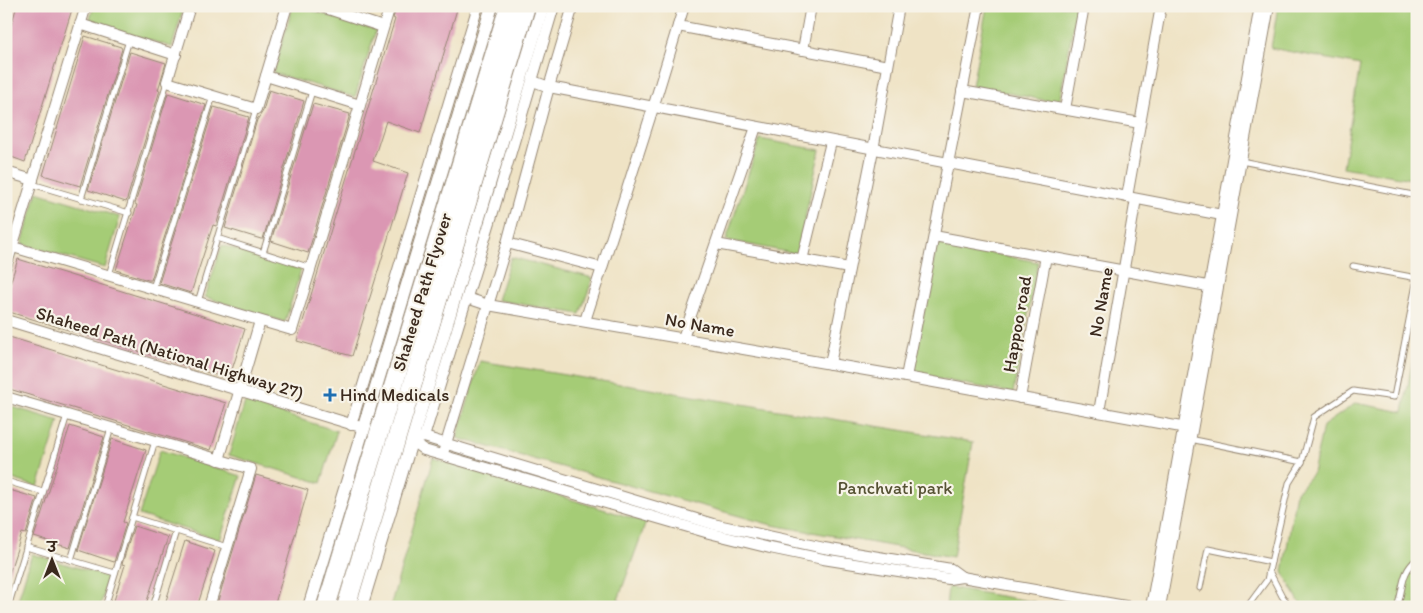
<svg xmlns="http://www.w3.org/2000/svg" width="1423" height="613" font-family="Itim,'Playpen Sans Deva',sans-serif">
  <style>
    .green { fill: #a5cc76; stroke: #707b4a }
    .building { fill: #db97b3 }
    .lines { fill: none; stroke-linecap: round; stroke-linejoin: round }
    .service-casing { stroke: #958672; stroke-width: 7 }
    .minor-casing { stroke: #958672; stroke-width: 12 }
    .tertiary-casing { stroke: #958672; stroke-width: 14 }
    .service { stroke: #fff; stroke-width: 5 }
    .minor { stroke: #fff; stroke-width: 10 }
    .tertiary { stroke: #fff; stroke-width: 12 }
    .trunk-bridge-casing { stroke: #958672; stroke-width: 19; stroke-linecap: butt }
    .trunk-bridge { stroke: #fff; stroke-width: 18 }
    .poi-dot { fill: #1f6fb2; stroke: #f7f3e8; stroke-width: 2 }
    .labels { text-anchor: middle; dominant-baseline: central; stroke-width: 4.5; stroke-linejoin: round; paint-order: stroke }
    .street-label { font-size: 18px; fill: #3b2a1e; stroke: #f7f3e8 }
    .poi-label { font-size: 18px; fill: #3b2a1e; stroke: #f7f3e8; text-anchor: start }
    .park-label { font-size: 18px; fill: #565234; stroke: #f7f3e8 }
  </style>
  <rect width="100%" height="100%" fill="#f7f3e8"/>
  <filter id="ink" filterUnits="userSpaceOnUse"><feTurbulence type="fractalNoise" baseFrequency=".02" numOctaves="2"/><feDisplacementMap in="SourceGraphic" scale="10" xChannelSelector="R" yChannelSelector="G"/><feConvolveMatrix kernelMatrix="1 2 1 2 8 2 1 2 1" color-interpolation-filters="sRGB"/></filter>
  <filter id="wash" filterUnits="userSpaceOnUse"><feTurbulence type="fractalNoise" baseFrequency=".0096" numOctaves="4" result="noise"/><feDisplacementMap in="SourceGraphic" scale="20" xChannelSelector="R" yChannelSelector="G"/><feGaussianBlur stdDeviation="1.12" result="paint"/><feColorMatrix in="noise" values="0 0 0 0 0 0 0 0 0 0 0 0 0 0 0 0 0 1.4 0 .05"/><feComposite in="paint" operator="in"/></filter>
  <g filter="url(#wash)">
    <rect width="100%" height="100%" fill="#efe3c5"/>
    <g class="green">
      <path d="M94 6H184L172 47 89 22Z"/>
      <path d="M293 6H298L376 30 355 97 273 73Z"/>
      <path d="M987 6H1077L1059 103 972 86Z"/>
      <path d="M1278 6H1417V180L1343 167 1360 65 1271 48Z"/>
      <path d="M760 139 820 150 797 254 726 240Z"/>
      <path d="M37 192 120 217 105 268 22 244Z"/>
      <path d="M937 243 1038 262 1013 393 912 374Z"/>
      <path d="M222 245 301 270 285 322 205 297Z"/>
      <path d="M511 257 593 278 580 314 497 300Z"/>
      <path d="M1417 337V607H1302L1283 572 1296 492 1313 473 1323 426 1356 403 1403 412Z"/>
      <path d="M480 361 973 442 953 557 772 525 457 438Z"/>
      <path d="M245 402 337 431 321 483 229 455Z"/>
      <path d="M6 405 59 421 38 487 6 477Z"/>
      <path d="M160 450 241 476 220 540 139 515Z"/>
      <path d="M433 458 646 522 618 600 633 607H390Z"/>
      <path d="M32 554 109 577 100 607H16Z"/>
      <path d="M948 587 1035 602 1034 607H946Z"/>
    </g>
    <g id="blocks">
      <g class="building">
        <path d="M17 6H73L25 162 6 155V41Z"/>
        <path d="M397 6H458L420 133 386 121 373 161 408 173 352 356 297 341 395 19 393 18Z"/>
        <path d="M85 36 121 47 122 49 80 186 43 175Z"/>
        <path d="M130 52 166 63 158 90H160L126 202 88 190Z"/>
        <path d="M269 90 304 101 263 239H261L225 228 257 120 263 111Z"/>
        <path d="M168 93 206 105 151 280H148L116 270 137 205 135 204Z"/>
        <path d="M313 104 350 114 308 253 271 241Z"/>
        <path d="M214 107 249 117 216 226 213 225 191 293 159 283Z"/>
        <path d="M18 259 245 329 229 379 6 311V296Z"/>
        <path d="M6 336 226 403 211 450 6 388Z"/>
        <path d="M70 426 104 437 70 548 34 537Z"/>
        <path d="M112 439 146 450 123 522 126 523 114 562 78 550Z"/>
        <path d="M256 475 308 490 274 607H216Z"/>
        <path d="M6 489 37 498 26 534 22 533 8 577 6 576Z"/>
        <path d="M134 526 168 537 145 607H112L125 565 122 564Z"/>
        <path d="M185 541 215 551 197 607H164Z"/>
      </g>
    </g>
  </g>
  <g filter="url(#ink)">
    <use href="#blocks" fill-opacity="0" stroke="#958672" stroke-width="1"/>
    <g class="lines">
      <defs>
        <g id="service">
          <path d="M1241 161 1413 195 1417 197"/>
          <path d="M32 184 129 213"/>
          <path d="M81 199 129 40"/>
          <path d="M217 238 311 268"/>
          <path d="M263 253 312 91"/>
          <path d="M1353 266 1417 278"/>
          <path d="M109 275 167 82"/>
          <path d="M153 288 213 96"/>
          <path d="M198 302 256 109"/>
          <path d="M1190 439 1302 462"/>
          <path d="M6 481 43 492"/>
          <path d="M132 517 227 547"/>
          <path d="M26 547 115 573"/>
          <path d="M71 560 111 428"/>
          <path d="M1269 571 1282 596 1290 607"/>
          <path d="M1200 588 1208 549 1271 562"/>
          <path d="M8 607 67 415"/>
          <path d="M105 607 155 441"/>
          <path d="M153 607 176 531"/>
          <path d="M1247 607 1267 580 1289 483 1302 462 1314 417 1353 391 1394 397 1417 279"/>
          <path d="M1397 607C1404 589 1400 573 1417 559"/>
        </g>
        <g id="minor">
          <path d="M190 6 167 82 256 109 287 6"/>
          <path d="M319 6 383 27"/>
          <path d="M6 13 8 6"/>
          <path d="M80 24 176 55"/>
          <path d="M678 26 888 66"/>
          <path d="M803 50 811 6"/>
          <path d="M266 76 360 105"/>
          <path d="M533 81 549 87 1222 215"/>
          <path d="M962 91 1140 123"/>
          <path d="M1065 109 1084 6"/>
          <path d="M6 172 33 180"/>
          <path d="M1127 197 1161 6"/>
          <path d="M934 236 1213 287"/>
          <path d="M507 243 602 268"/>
          <path d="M716 244 849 268"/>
          <path d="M13 247 292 330 390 6"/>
          <path d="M802 260 831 142"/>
          <path d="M6 267 86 6"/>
          <path d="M467 298 488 305 906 377 1192 429"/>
          <path d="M6 320 384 434"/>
          <path d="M585 321 653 108 684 6"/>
          <path d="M683 338 756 127"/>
          <path d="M830 364 873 150 899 6"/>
          <path d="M906 377 979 6"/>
          <path d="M6 397 251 469 209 607"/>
          <path d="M1020 398 1046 256"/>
          <path d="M1099 412 1136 199"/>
          <path d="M351 425 478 6"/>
          <path d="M424 437 501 186 554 6"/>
          <path d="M405 439 412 441 424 450 709 533 770 548 823 559 949 579 962 577 1131 607"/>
          <path d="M412 441 424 437 713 524 824 548 951 569 962 577"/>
          <path d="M444 450 507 243 549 87 573 6"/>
          <path d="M219 460 260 321"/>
          <path d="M1151 607 1260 6"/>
          <path d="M1160 607 1269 6"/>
        </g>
        <g id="tertiary">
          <path d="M309 607 492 6"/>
          <path d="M361 607 543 6"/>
        </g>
      </defs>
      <use href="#service" class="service-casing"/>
      <use href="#minor" class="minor-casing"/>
      <use href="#tertiary" class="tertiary-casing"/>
      <use href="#service" class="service"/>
      <use href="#minor" class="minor"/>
      <use href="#tertiary" class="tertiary"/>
      <defs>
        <g id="trunk-bridge">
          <path d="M326 607 509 6"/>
          <path d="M346 607 526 6"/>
        </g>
      </defs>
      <use href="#trunk-bridge" class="trunk-bridge-casing"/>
      <use href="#trunk-bridge" class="trunk-bridge"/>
    </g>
  </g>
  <path class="poi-dot" d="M327.5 387.5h5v5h5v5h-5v5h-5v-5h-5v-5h5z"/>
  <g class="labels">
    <g class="street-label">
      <text transform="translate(422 292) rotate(-73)">Shaheed Path Flyover</text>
      <text transform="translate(1101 302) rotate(-80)">No Name</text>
      <text transform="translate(1017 324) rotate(-80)">Happoo road</text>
      <text transform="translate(700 325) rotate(10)">No Name</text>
      <text transform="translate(170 353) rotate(17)">Shaheed Path (National Highway 27)</text>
    </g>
    <g class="poi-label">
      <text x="340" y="395">Hind Medicals</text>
    </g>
    <g class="park-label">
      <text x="895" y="488">Panchvati park</text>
    </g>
  </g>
  <rect width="1423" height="613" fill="none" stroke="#f7f3e8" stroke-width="25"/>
  <g transform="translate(52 560)" stroke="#f7f3e8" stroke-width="4" paint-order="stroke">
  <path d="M0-4L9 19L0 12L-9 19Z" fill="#3b2a1e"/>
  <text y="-8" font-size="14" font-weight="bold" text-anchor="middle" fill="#3b2a1e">उ</text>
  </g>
</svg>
